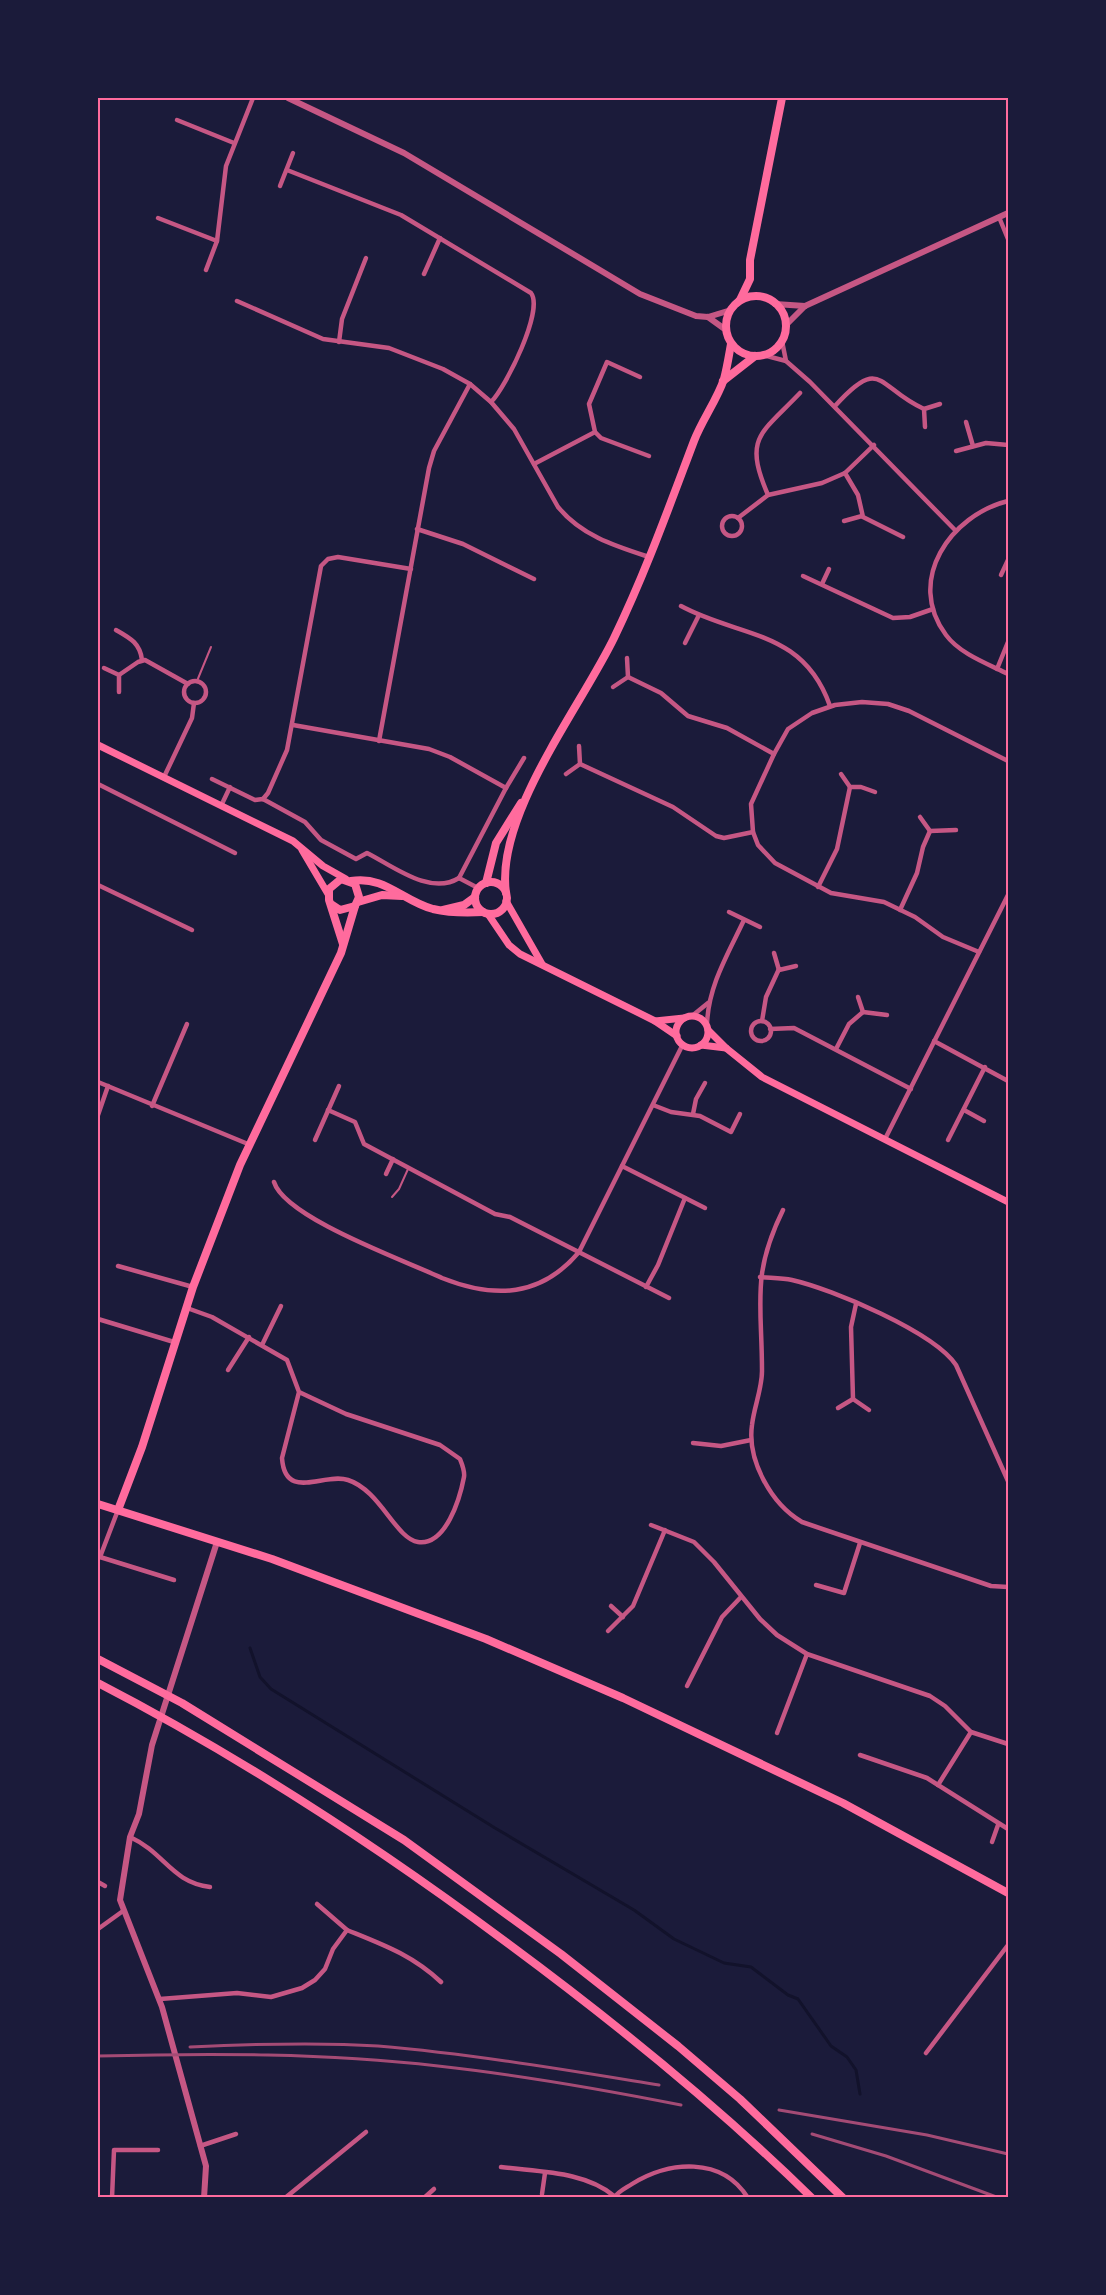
<svg xmlns="http://www.w3.org/2000/svg" width="1106" height="2295" font-family="Literata,serif">
  <style>
    .lines { fill: none; stroke-linecap: round; stroke-linejoin: round }
    .stream { stroke: #12122b; stroke-width: 3 }
    .service { stroke: #c65784; stroke-width: 2 }
    .minor { stroke: #c65784; stroke-width: 4.5 }
    .tertiary { stroke: #c65784; stroke-width: 6 }
    .secondary { stroke: #ff6b9d; stroke-width: 7 }
    .primary { stroke: #ff6b9d; stroke-width: 8 }
    .motorway { stroke: #ff6b9d; stroke-width: 8 }
    .rail { stroke: #a44b75; stroke-width: 3 }
    .neatline { fill: none; stroke: #ff6b9d; stroke-width: 2 }
  </style>
  <rect width="100%" height="100%" fill="#1b1b3a"/>
  <g class="lines">
    <path class="stream" d="M250 1648 260 1677 271 1689 495 1828 634 1910 674 1939 724 1963 751 1967 788 1995 798 1999 831 2046 847 2057 856 2070 860 2094"/>
    <g class="service">
      <path d="M197 681 211 647"/>
      <path d="M392 1197 399 1189 408 1169"/>
    </g>
    <g class="minor">
      <path d="M177 120 234 143"/>
      <path d="M287 170 401 215 531 293C544 310 506 387 491 402"/>
      <path d="M280 186 293 153"/>
      <path d="M999 217 1008 239"/>
      <path d="M158 218 217 241"/>
      <path d="M206 270 217 241 226 166 253 98"/>
      <path d="M424 274 440 238"/>
      <path d="M237 301 323 339 389 348 443 369 470 384 491 402 514 429 558 507C582 536 615 546 649 557"/>
      <path d="M782 341 786 361"/>
      <path d="M339 342 342 319 366 258"/>
      <path d="M763 355 786 361 810 382 956 531"/>
      <path d="M835 406C882 354 877 388 924 409"/>
      <path d="M966 422 973 446"/>
      <path d="M925 427 924 409 940 404"/>
      <path d="M595 432 601 438 649 456"/>
      <path d="M956 451 986 443 1008 445"/>
      <path d="M534 464 595 432 589 404 607 362 640 377"/>
      <path d="M845 473 858 495 863 517 903 537"/>
      <path d="M768 495C743 437 761 434 800 393"/>
      <path d="M1008 501C951 515 905 580 946 635 960 654 988 664 1008 674"/>
      <circle cx="732" cy="526" r="10"/>
      <path d="M738 518 768 495 822 483 845 473 874 445"/>
      <path d="M844 521 862 516"/>
      <path d="M417 529 463 544 534 579"/>
      <path d="M1001 575 1008 560"/>
      <path d="M803 576 893 618 910 617 933 609"/>
      <path d="M822 584 829 569"/>
      <path d="M681 606C740 638 803 629 830 706"/>
      <path d="M116 630C130 638 140 643 142 660"/>
      <path d="M685 643 699 615"/>
      <path d="M104 668 119 675V692"/>
      <path d="M997 669 1008 642"/>
      <path d="M119 675 138 662 145 660 188 684"/>
      <path d="M628 677 661 693 688 716 727 728 774 754"/>
      <circle cx="195" cy="692" r="11"/>
      <path d="M613 687 628 677 627 658"/>
      <path d="M293 725 429 749 450 757 506 788 459 878"/>
      <path d="M379 741 429 468 434 451 470 384"/>
      <path d="M580 764 673 807 716 836 724 838 753 832"/>
      <path d="M566 774 580 764 579 746"/>
      <path d="M841 774 850 787H861L875 792"/>
      <path d="M164 777 192 718 194 703"/>
      <path d="M212 779 255 800 263 799 305 822 321 840 356 859 367 853C393 866 430 896 459 878"/>
      <path d="M98 784 235 853"/>
      <path d="M506 788 524 758"/>
      <path d="M263 799 268 793 287 750 321 566 328 559 338 557 411 569"/>
      <path d="M221 806 230 787"/>
      <path d="M920 817 930 831 956 830"/>
      <path d="M459 878 478 888"/>
      <path d="M98 885 192 930"/>
      <path d="M818 887 837 849 850 787"/>
      <path d="M900 910 917 873 923 847 930 831"/>
      <path d="M729 912 760 927"/>
      <path d="M979 952 943 937 915 917 884 902 831 893 775 863 758 845 753 832 751 804 774 754 788 729 812 713 835 705 862 702 888 704 909 711 1008 761"/>
      <path d="M774 953 779 970 796 966"/>
      <path d="M858 997 863 1012 887 1015"/>
      <path d="M692 1016 708 1003"/>
      <circle cx="761" cy="1031" r="10"/>
      <path d="M762 1021 766 997 779 969"/>
      <path d="M707 1025C708 986 728 954 744 920"/>
      <path d="M770 1029 794 1028 911 1089"/>
      <path d="M934 1041 1008 1081"/>
      <path d="M836 1049 849 1024 863 1012"/>
      <path d="M98 1082 248 1144"/>
      <path d="M653 1105 671 1112 700 1116 731 1132 740 1114"/>
      <path d="M152 1106 187 1024"/>
      <path d="M328 1110 355 1122 364 1144 495 1214 510 1217 669 1298"/>
      <path d="M964 1110 984 1121"/>
      <path d="M693 1114 696 1099 705 1083"/>
      <path d="M98 1115 108 1086"/>
      <path d="M885 1139 1008 895"/>
      <path d="M315 1140 339 1086"/>
      <path d="M948 1140 985 1067"/>
      <path d="M622 1166 705 1208"/>
      <path d="M386 1174 393 1159"/>
      <path d="M274 1182C285 1218 406 1261 442 1278 495 1299 541 1297 579 1252L683 1044"/>
      <path d="M783 1210C751 1275 762 1303 762 1371 762 1389 754 1407 752 1425 747 1460 771 1504 802 1522L991 1586 1008 1587"/>
      <path d="M118 1266 193 1287"/>
      <path d="M760 1277C771 1278 782 1278 792 1280 832 1289 934 1332 956 1365L1008 1481"/>
      <path d="M646 1287 658 1265 685 1198"/>
      <path d="M187 1308 212 1317 287 1360 299 1392 346 1414 440 1445 460 1459C462 1464 465 1471 464 1477 460 1498 446 1546 418 1542 396 1539 380 1490 348 1480 324 1472 285 1502 282 1458L299 1392"/>
      <path d="M98 1319 174 1342"/>
      <path d="M262 1345 281 1306"/>
      <path d="M228 1370 249 1337"/>
      <path d="M853 1399 851 1327 856 1304"/>
      <path d="M838 1408 853 1399 869 1410"/>
      <path d="M693 1443 721 1446 751 1440"/>
      <path d="M651 1525 694 1542 714 1562 760 1619 777 1635 807 1654 930 1696 945 1706 971 1732 1008 1744"/>
      <path d="M100 1557 174 1580"/>
      <path d="M98 1558 100 1557 118 1510"/>
      <path d="M816 1585 844 1593 860 1543"/>
      <path d="M611 1606 623 1617"/>
      <path d="M608 1631 633 1606 665 1530"/>
      <path d="M687 1686 722 1617 741 1597"/>
      <path d="M777 1733 807 1654"/>
      <path d="M860 1755 927 1778 1008 1829"/>
      <path d="M938 1785 971 1732"/>
      <path d="M130 1837C165 1853 171 1882 210 1887"/>
      <path d="M992 1842 998 1825"/>
      <path d="M98 1882 105 1886"/>
      <path d="M317 1904 347 1930"/>
      <path d="M98 1929 123 1911"/>
      <path d="M160 1999 237 1993 271 1997 302 1988 315 1980 325 1969 333 1949 347 1930C384 1945 412 1955 441 1982"/>
      <path d="M926 2053 1008 1945"/>
      <path d="M200 2146 236 2134"/>
      <path d="M501 2167C538 2172 585 2171 614 2196"/>
      <path d="M542 2194 545 2173"/>
      <path d="M112 2198 114 2150H158"/>
      <path d="M285 2198 366 2132"/>
      <path d="M424 2198 434 2189"/>
      <path d="M614 2198C617 2192 626 2188 632 2184 668 2161 722 2156 748 2198"/>
    </g>
    <g class="tertiary">
      <path d="M288 98 404 153 640 294 696 316 708 317 731 310"/>
      <path d="M775 304 805 306"/>
      <path d="M708 317 726 330"/>
      <path d="M786 325 805 306 1008 213"/>
      <path d="M204 2198 206 2166 162 2007 120 1900 130 1837 139 1814 152 1745 217 1542"/>
    </g>
    <g class="secondary">
      <path d="M98 745 293 841 323 866 346 879"/>
      <path d="M302 850 328 894"/>
      <path d="M506 901 542 964"/>
      <path d="M488 914 509 945 520 954 655 1021 677 1036"/>
      <circle cx="692" cy="1032" r="16"/>
      <path d="M655 1021 684 1018"/>
      <path d="M708 1030 726 1048 762 1077 1008 1202"/>
      <path d="M701 1045 726 1048"/>
    </g>
    <g class="primary">
      <circle cx="756" cy="326" r="30"/>
      <path d="M740 300 750 279V260L782 98"/>
      <path d="M723 381 755 356"/>
      <path d="M351 881C384 875 403 901 433 909 450 913 466 913 483 912"/>
      <circle cx="491" cy="898" r="16"/>
      <path d="M486 883 496 843 521 803"/>
      <path d="M506 893C495 816 580 708 614 638 645 574 669 507 694 441 702 420 717 400 724 379 727 368 729 355 731 344"/>
      <path d="M358 902 382 895 402 896"/>
      <path d="M331 904 340 910 355 906 359 897 355 884 341 879 329 889V900L343 944"/>
      <path d="M443 910 464 905 475 897"/>
      <path d="M98 1504 272 1559 486 1639 623 1698 843 1803 1008 1893"/>
      <path d="M118 1510 142 1447 193 1287 240 1165 341 953 355 906"/>
    </g>
    <g class="motorway">
      <path d="M98 1659 182 1703 404 1840 561 1954 678 2046 740 2099 843 2198"/>
      <path d="M98 1683C241 1757 377 1846 506 1942 613 2021 717 2105 812 2198"/>
    </g>
    <g class="rail">
      <path d="M190 2047C253 2044 316 2042 378 2046 472 2054 566 2070 659 2085"/>
      <path d="M98 2056C211 2053 325 2053 438 2066 520 2075 600 2089 681 2105"/>
      <path d="M779 2110 927 2135 1008 2154"/>
      <path d="M812 2134 886 2156 999 2198"/>
    </g>
  </g>
  <rect width="1106" height="2295" fill="none" stroke="#1b1b3a" stroke-width="198"/>
  <rect x="99" y="99" width="908" height="2097" class="neatline"/>
</svg>
